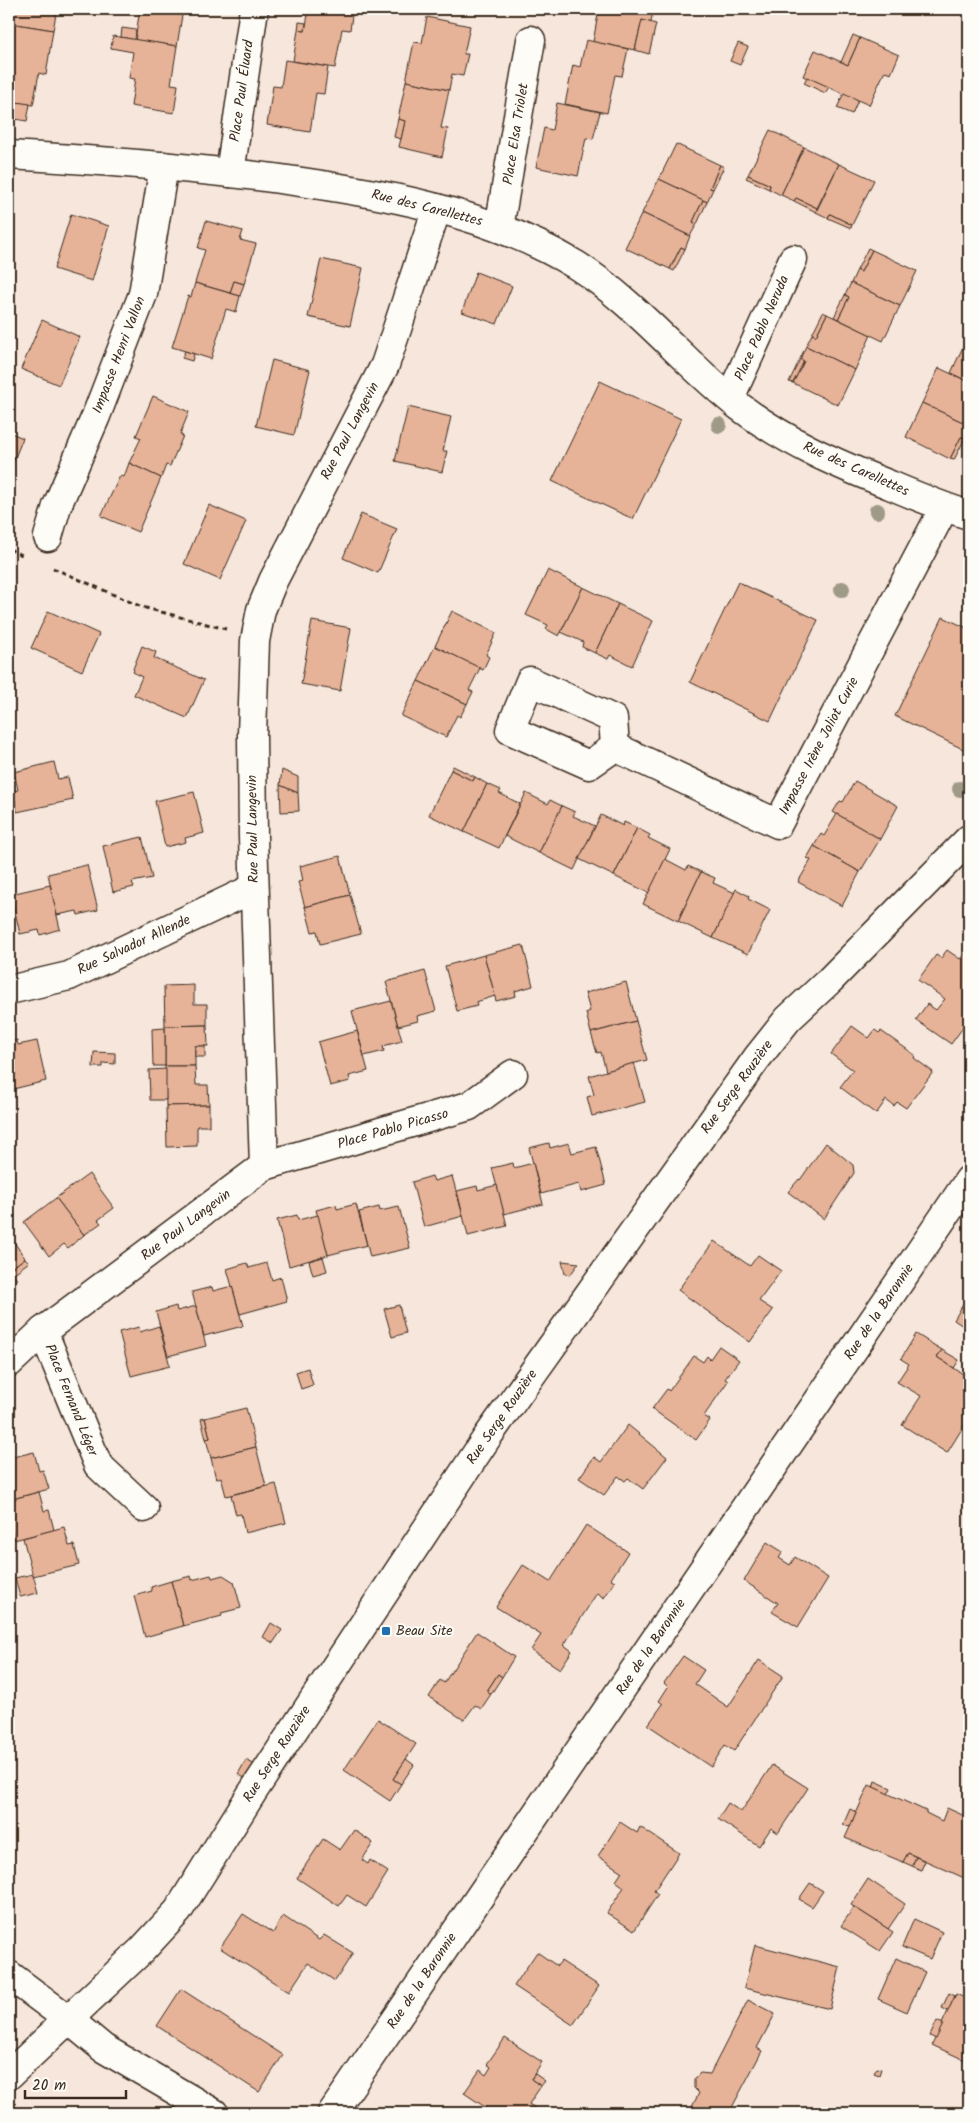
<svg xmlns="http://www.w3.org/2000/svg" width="978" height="2122" font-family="Kalam,sans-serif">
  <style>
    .building { fill: #e6b399; stroke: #3b2a1e }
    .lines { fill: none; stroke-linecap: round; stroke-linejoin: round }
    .minor-casing { stroke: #3b2a1e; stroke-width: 31 }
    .tertiary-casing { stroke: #3b2a1e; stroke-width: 31 }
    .path { stroke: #3b2a1e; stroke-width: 3; stroke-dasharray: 5 4; stroke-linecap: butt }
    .minor { stroke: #fdfcf7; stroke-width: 28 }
    .tertiary { stroke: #fdfcf7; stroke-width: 28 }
    .tree { fill: #9f9a88 }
    .poi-dot { fill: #1f6fb2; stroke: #fdfcf7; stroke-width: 2 }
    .labels { text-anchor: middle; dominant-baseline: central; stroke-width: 4; stroke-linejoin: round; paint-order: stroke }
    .street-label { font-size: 14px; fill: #3b2a1e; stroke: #fdfcf7 }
    .poi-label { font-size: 14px; fill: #3b2a1e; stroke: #fdfcf7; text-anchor: start }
  </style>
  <rect width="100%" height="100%" fill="#f6e6db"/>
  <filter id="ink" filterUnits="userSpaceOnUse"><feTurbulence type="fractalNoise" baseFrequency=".02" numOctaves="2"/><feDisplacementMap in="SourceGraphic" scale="10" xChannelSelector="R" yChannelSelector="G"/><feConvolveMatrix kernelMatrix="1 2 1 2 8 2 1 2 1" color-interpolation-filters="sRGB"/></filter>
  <g filter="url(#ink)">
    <g class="building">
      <path d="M13 9H57L53 30 10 23Z"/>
      <path d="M140 9H183L177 46 135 40Z"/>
      <path d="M309 9H353L350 30 342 29 335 68 293 61 298 30 305 31Z"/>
      <path d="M599 9H653L651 23 642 20 635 50 593 42Z"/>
      <path d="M427 17 470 26 464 54H468L463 76 452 74 449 90 406 81 414 42 422 43Z"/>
      <path d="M642 20 656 24 649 54 635 50Z"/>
      <path d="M299 22 306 23 305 31 298 30Z"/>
      <path d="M10 23 53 30 46 75 39 73 33 105 9 101Z"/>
      <path d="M122 28 136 30 135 40 121 37Z"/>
      <path d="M853 35 860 38 848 65 841 62Z"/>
      <path d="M113 36 177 46 171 84 178 85 174 113 131 106 135 79 129 78 133 52 111 48Z"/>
      <path d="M860 38 899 55 891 74 885 71 869 105 803 76 815 50 848 65Z"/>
      <path d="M586 40 628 49 622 76 615 75 607 113 565 104 573 65 580 67Z"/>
      <path d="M738 43 748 47 740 65 730 61Z"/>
      <path d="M285 60 328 67 324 94 316 93 310 132 267 125 273 86 281 87Z"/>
      <path d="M807 77 829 87 825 93 804 83Z"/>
      <path d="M406 81 449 90 441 128 448 129 442 157 399 147 405 121 398 119Z"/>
      <path d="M844 93 858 100 852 114 837 108Z"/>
      <path d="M9 101 30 104 27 121 9 118Z"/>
      <path d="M557 103 600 112 593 139 586 138 578 176 536 167 544 128 552 130Z"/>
      <path d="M398 119 405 121 401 139 394 137Z"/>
      <path d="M770 130 804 147 781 195 769 189 770 185 748 175Z"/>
      <path d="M676 144 720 165 710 188 713 189 707 202 659 179Z"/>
      <path d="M804 147 839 164 817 208 796 198 794 201 781 195Z"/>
      <path d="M839 164 874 180 852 225 830 214 828 218 816 212Z"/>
      <path d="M720 165 724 167 713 189 710 188Z"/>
      <path d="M748 175 770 185 769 189 746 178Z"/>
      <path d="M659 179 703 200 693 222 697 224 690 236 642 213Z"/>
      <path d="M796 198 817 208 816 212 794 201Z"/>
      <path d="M703 200 707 202 697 224 693 222Z"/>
      <path d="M642 213 690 236 685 249 681 247 670 269 625 248Z"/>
      <path d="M71 214 109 226 92 281 54 269Z"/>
      <path d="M830 214 852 225 851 228 828 218Z"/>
      <path d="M206 221 243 231 240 240 256 244 244 284 234 281 230 293 195 283 205 250 198 248Z"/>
      <path d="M681 247 685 249 674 271 670 269Z"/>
      <path d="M868 248 872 250 861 272 857 270Z"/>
      <path d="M872 250 917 271 900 306 851 283 857 270 861 272Z"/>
      <path d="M321 259 363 268 350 326 308 317Z"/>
      <path d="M476 272 512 286 497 324 462 312Z"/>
      <path d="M234 281 244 284 240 296 230 293Z"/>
      <path d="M195 283 240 296 236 312 226 309 211 359 172 347 188 296 191 297Z"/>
      <path d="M851 283 900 306 883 341 838 319 849 297 845 295Z"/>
      <path d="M845 295 849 297 838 319 834 317Z"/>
      <path d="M823 312 827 314 816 336 812 334Z"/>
      <path d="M827 314 871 335 855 370 806 346 812 334 816 336Z"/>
      <path d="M42 320 80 337 59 385 21 369Z"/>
      <path d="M967 338 969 339V382L951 373Z"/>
      <path d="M806 346 855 370 838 405 793 383 804 361 800 359Z"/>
      <path d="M185 351 194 354 192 361 182 358Z"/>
      <path d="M800 359 804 361 793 383 789 382Z"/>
      <path d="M272 360 310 370 294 435 256 426Z"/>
      <path d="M939 368 969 382V425L922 403Z"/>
      <path d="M600 381 681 419 633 519 552 481Z"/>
      <path d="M153 396 189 412 180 434 183 436 170 466 166 465 161 478 129 463 141 438 136 436Z"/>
      <path d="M922 403 969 425 965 438 961 437 950 459 906 437Z"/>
      <path d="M408 407 451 417 443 451H447L442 472 395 461Z"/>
      <path d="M9 432 23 438 9 472Z"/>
      <path d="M961 437 965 438 954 460 950 459Z"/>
      <path d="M129 463 161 478 138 532 101 516 120 476 124 477Z"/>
      <path d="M209 505 246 521 220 580 184 564Z"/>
      <path d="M361 514 397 529 378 573 343 558Z"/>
      <path d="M548 570 583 587 559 636 546 629 548 625 526 615Z"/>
      <path d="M738 582 818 620 770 721 690 682Z"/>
      <path d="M583 587 618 604 595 653 582 647 583 642 561 632Z"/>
      <path d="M618 604 653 621 632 666 610 655 608 659 595 653Z"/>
      <path d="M48 611 99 634 82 671 31 648Z"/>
      <path d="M452 611 496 633 486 655 489 657 483 670 435 646Z"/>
      <path d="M943 617 969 629V752L895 716Z"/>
      <path d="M312 621 351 628 340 691 301 684Z"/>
      <path d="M142 646 156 652 154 658 204 680 187 718 134 695 142 677 133 672 134 670 133 669Z"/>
      <path d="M435 646 480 668 469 690 473 692 467 704 418 681Z"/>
      <path d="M418 681 467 704 460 717 457 715 446 737 401 716Z"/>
      <path d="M54 762 58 779 68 777 73 800 17 812 13 791 18 790 14 772Z"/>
      <path d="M453 766 475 777 473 781 451 770Z"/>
      <path d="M282 770 298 777V793L280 785Z"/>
      <path d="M451 770 473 781 475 777 487 784 464 832 429 815Z"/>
      <path d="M855 781 898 806 880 839 833 812 840 801 843 802Z"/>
      <path d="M487 784 501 790 499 793 520 804 499 848 464 832Z"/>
      <path d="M280 785 298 793 299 811 281 812Z"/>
      <path d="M194 792 204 833 185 838 186 842 165 847 155 801Z"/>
      <path d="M526 793 548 804 550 800 562 806 539 853 505 836Z"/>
      <path d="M562 806 575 812 573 816 595 826 574 870 539 853Z"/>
      <path d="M837 814 880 839 860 872 814 846 821 834 824 836Z"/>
      <path d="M601 815 623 826 624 822 637 828 614 876 579 859Z"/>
      <path d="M637 828 650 835 648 838 670 849 649 893 614 876Z"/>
      <path d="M142 837 152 878 132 882 134 887 113 892 103 846Z"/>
      <path d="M814 846 860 872 842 906 798 882 811 860 807 858Z"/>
      <path d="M340 856 350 895 305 907 298 882 303 881 300 866Z"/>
      <path d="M665 859 686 870 688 866 701 872 678 921 643 904Z"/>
      <path d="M87 865 98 910 78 915 77 911 57 915 48 874Z"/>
      <path d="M701 872 715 878 713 883 735 893 713 938 678 921Z"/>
      <path d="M50 885 60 929 40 935 39 930 20 934 11 894Z"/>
      <path d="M736 889 749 896 748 899 770 910 748 954 713 938Z"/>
      <path d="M350 895 361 934 320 944 317 931 312 932 305 907Z"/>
      <path d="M523 945 533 986 515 991 516 996 496 1001 484 955Z"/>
      <path d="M947 950 960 959 966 952 969 954V1019L951 1044 916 1020 927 1004 936 1010 945 999 918 980 936 955 941 958Z"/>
      <path d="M484 955 495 996 476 1002 477 1006 457 1011 445 966Z"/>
      <path d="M425 971 436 1011 417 1016 418 1021 398 1026 386 982Z"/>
      <path d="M626 982 636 1021 591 1033 586 1013 590 1011 585 993Z"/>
      <path d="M194 985V1004H207V1025L165 1026 164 986Z"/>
      <path d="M391 1001 402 1041 383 1046 384 1051 364 1056 352 1011Z"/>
      <path d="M636 1021 647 1060 606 1071 601 1052 597 1053 591 1033Z"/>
      <path d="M207 1025 208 1046H195V1066H165V1026Z"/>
      <path d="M852 1026 869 1038 875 1030 879 1033 881 1031 915 1055 914 1058 933 1072 906 1108 897 1102 894 1106 886 1100 876 1114 840 1087 853 1070 831 1054Z"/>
      <path d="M165 1028V1066H153L152 1029Z"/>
      <path d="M357 1031 368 1071 349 1076 350 1081 330 1086 318 1042Z"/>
      <path d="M17 1040 18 1045 37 1041 46 1081 9 1090V1042Z"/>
      <rect x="195" y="1046" width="10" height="11"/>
      <path d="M94 1052 115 1053V1064L103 1063V1067H93Z"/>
      <path d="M634 1063 645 1102 592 1116 587 1097 594 1095 589 1076Z"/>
      <path d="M165 1066H195L196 1085H208L209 1105 166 1106Z"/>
      <path d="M166 1069V1100H150L149 1070Z"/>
      <path d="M209 1105V1126H197V1146L167 1147 166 1106Z"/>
      <path d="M549 1143 550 1148 569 1143 572 1153 596 1147 606 1185 581 1192 579 1184 541 1194 529 1148Z"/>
      <path d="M826 1143 853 1165 854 1173 824 1219 788 1192 799 1179 800 1180Z"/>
      <path d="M513 1163 514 1168 533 1163 543 1204 504 1214 492 1168Z"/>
      <path d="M89 1174 114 1208 98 1220 101 1223 84 1235 56 1198Z"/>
      <path d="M432 1176 434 1181 452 1176 463 1216 424 1227 412 1182Z"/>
      <path d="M497 1185 507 1226 468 1236 457 1191 477 1186 478 1190Z"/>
      <path d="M56 1198 84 1235 68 1248 64 1244 49 1256 24 1222Z"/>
      <path d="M356 1204 367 1245 328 1255 316 1210 336 1205 337 1209Z"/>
      <path d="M379 1207 380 1211 399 1207 410 1248 370 1257 359 1212Z"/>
      <path d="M297 1215 298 1220 318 1215 328 1255 289 1266 277 1220Z"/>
      <path d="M9 1235 25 1258 10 1269 17 1280 9 1286Z"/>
      <path d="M714 1241 750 1266 758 1255 781 1271 759 1301 773 1310 750 1342 678 1290Z"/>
      <path d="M323 1257 327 1271 313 1275 309 1261Z"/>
      <path d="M25 1258 29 1262 13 1274 10 1269Z"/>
      <path d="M562 1261 579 1263 570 1275 565 1274Z"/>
      <path d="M247 1263 249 1268 267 1263 272 1280 281 1277 287 1301 240 1314 227 1269Z"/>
      <path d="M232 1286 243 1326 204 1336 192 1292 212 1287 213 1291Z"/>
      <path d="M969 1294V1330L954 1320Z"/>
      <path d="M399 1305 406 1333 392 1337 384 1309Z"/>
      <path d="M176 1306 177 1311 196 1306 206 1346 168 1356 156 1312Z"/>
      <path d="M159 1326 170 1366 131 1376 119 1332 139 1327 140 1332Z"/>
      <path d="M916 1334 942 1350 937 1357 969 1378V1420L968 1419 947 1453 902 1425 921 1396 897 1382 909 1364 901 1359Z"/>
      <path d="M719 1346 739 1360 725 1379 728 1381 704 1416 710 1420 696 1440 652 1409 667 1389 669 1391 694 1356 703 1362 707 1356 710 1359Z"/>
      <path d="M942 1350 959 1360 954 1368 937 1357Z"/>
      <path d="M308 1368 313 1385 301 1389 296 1372Z"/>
      <path d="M246 1408 256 1447 211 1458 206 1439 210 1438 205 1418Z"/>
      <path d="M205 1418 210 1438 206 1439 201 1419Z"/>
      <path d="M628 1425 667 1457 643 1489 628 1478 625 1481 618 1476 604 1495 579 1478 594 1457 601 1462Z"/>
      <path d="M256 1447 266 1486 226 1496 221 1477 216 1479 211 1458Z"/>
      <path d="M34 1452 39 1471 43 1470 49 1489 9 1500V1458Z"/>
      <path d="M276 1484 286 1523 245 1533 241 1514 236 1515 231 1495Z"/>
      <path d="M39 1492 44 1511 49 1510 54 1530 14 1540 9 1521V1500Z"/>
      <path d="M586 1525 628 1552 611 1579 615 1581 604 1598 597 1593 564 1645 572 1651 560 1669 531 1650 541 1635 496 1607 523 1565 550 1582Z"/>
      <path d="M64 1527 69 1546 74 1545 79 1565 33 1576 23 1538Z"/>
      <path d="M767 1542 783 1552 779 1558 790 1565 795 1557 828 1578 798 1627 772 1612 778 1603 744 1581Z"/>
      <path d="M33 1574 38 1593 20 1597 15 1578Z"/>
      <path d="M211 1575 212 1578 223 1575 234 1582 241 1608 221 1613 222 1616 183 1626 171 1581 191 1576 192 1580Z"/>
      <path d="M171 1581 183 1626 145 1637 134 1596 152 1591 151 1587Z"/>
      <path d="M271 1623 282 1630 273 1643 263 1637Z"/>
      <path d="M477 1632 514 1657 502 1677 498 1674 487 1691 491 1694 481 1709 475 1705 464 1720 429 1697 440 1680 444 1683Z"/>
      <path d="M683 1656 704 1670 695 1684 728 1707 759 1660 783 1676 734 1751 725 1745 711 1767 648 1725 663 1704 659 1701 668 1687 664 1683Z"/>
      <path d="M498 1674 502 1677 491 1694 487 1691Z"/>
      <path d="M378 1719 416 1744 393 1779 401 1784 390 1801 344 1770Z"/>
      <path d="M406 1759 414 1765 401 1784 393 1779Z"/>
      <path d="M246 1760 255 1765 246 1779 238 1774Z"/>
      <path d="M772 1765 808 1788 778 1833 771 1828 759 1846 718 1819 728 1803 741 1812Z"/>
      <path d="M875 1781 891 1788 888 1794 873 1787Z"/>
      <path d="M869 1785 926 1811V1813L942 1821 947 1808 969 1818V1880L908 1853 903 1862 845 1838Z"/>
      <path d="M850 1809 856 1812 850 1827 843 1825Z"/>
      <path d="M620 1822 637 1833 640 1827 679 1853 654 1891 658 1894 634 1931 607 1913 624 1887 616 1881 622 1872 598 1856Z"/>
      <path d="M354 1830 373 1843 362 1860 368 1864 370 1860 388 1872 366 1907 347 1895 339 1906 297 1878 323 1839 340 1850Z"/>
      <path d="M908 1853 916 1857 912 1866 903 1862Z"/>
      <path d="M916 1857 925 1861 921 1870 912 1866Z"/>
      <path d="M868 1879 905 1904 888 1929 851 1905Z"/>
      <path d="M810 1883 823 1891 812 1907 799 1899Z"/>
      <path d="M854 1907 893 1932 880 1951 841 1926Z"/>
      <path d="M243 1914 273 1933 283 1916 319 1940 324 1935 353 1953 335 1981 308 1963 289 1992 220 1948Z"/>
      <path d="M914 1919 942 1932 930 1959 902 1947Z"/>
      <path d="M755 1945 840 1967 830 2009 744 1988Z"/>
      <path d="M537 1952 557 1966 561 1961 599 1986 573 2025 514 1986Z"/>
      <path d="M896 1958 925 1972 907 2012 878 1999Z"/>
      <path d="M181 1989 283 2055 259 2092 157 2026Z"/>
      <path d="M949 1993 955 1996 948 2011 942 2008Z"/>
      <path d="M956 1994 969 2000V2062L932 2045Z"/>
      <path d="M748 2000 775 2014 757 2048 762 2051 729 2113H689L699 2093 694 2088V2080L700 2073 710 2074Z"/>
      <path d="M937 2021 943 2024 936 2039 930 2036Z"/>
      <path d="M505 2038 542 2062 531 2079 541 2086 529 2104 538 2110 535 2113H508L501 2108 497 2113H494L464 2093 480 2070 486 2075 491 2067 487 2064Z"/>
      <path d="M877 2068 881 2069 879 2075 874 2073Z"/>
      <path d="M535 2074 545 2081 541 2086 531 2079Z"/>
    </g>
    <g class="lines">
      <defs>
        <g id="minor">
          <path d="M9 155C97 160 185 167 273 178 376 192 485 210 576 265 638 304 683 363 740 407 786 442 837 464 890 485 916 496 942 507 969 515"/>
          <path d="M230 173 254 9"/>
          <path d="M499 228 531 40"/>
          <path d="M730 398 793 259"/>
          <path d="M48 537 57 506 96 416 143 294 164 166"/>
          <path d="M530 681 613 719 615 747 589 765 510 730Z"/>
          <path d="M615 747 778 824 944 508"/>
          <path d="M9 990 69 976 254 888"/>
          <path d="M264 1166 469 1106 513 1074"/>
          <path d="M43 1331 98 1465 144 1508"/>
          <path d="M9 1363 43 1331 264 1166 253 837 252 735 255 641 261 610 273 581 385 365 437 208"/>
          <path d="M68 2019 103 2048 214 2113"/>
          <path d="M332 2113 969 1180"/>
        </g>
        <g id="tertiary">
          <path d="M9 1975 68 2019"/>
          <path d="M9 2075 142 1950 178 1911 252 1793 488 1436 757 1058 788 1019 830 980 969 839"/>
        </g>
      </defs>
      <use href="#minor" class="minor-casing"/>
      <use href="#tertiary" class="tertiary-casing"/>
      <g class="path">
        <path d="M9 549 22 555"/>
        <path d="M53 568 142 607 226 629"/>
      </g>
      <use href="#minor" class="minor"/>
      <use href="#tertiary" class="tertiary"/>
    </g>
    <g class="tree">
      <circle cx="719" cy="425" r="8"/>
      <circle cx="877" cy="511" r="8"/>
      <circle cx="842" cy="589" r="8"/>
      <circle cx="960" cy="789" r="8"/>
    </g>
  </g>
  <rect class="poi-dot" x="381" y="1626" width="10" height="10" rx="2.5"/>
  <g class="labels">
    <g class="street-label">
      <text transform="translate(242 91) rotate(-82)">Place Paul Éluard</text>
      <text transform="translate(516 134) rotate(-81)">Place Elsa Triolet</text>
      <text transform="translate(427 208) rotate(14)">Rue des Carellettes</text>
      <text transform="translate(762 328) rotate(-66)">Place Pablo Neruda</text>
      <text transform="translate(119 355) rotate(-69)">Impasse Henri Vallon</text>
      <text transform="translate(350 431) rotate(-62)">Rue Paul Langevin</text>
      <text transform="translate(856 469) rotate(24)">Rue des Carellettes</text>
      <text transform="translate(819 746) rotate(-62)">Impasse Irène Joliot Curie</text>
      <text transform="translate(253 829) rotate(-91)">Rue Paul Langevin</text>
      <text transform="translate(134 945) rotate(-25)">Rue Salvador Allende</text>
      <text transform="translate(737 1087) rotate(-54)">Rue Serge Rouzière</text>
      <text transform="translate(393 1129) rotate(-16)">Place Pablo Picasso</text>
      <text transform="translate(186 1225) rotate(-37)">Rue Paul Langevin</text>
      <text transform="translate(879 1312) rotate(-56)">Rue de la Baronnie</text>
      <text transform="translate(71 1400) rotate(68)">Place Fernand Léger</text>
      <text transform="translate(502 1417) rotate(-55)">Rue Serge Rouzière</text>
      <text transform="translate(651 1647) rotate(-56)">Rue de la Baronnie</text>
      <text transform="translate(277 1754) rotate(-57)">Rue Serge Rouzière</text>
      <text transform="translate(422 1981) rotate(-56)">Rue de la Baronnie</text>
    </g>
    <g class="poi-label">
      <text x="396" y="1631">Beau Site</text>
    </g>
  </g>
  <rect width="978" height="2122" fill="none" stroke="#fdfcf7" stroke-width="30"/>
  <rect x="15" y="15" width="948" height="2092" fill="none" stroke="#3b2a1e" stroke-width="2" filter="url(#ink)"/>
  <path d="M25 2090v8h101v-8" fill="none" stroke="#3b2a1e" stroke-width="2.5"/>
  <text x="32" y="2090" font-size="15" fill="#3b2a1e" stroke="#fdfcf7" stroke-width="4" paint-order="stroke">20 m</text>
</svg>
